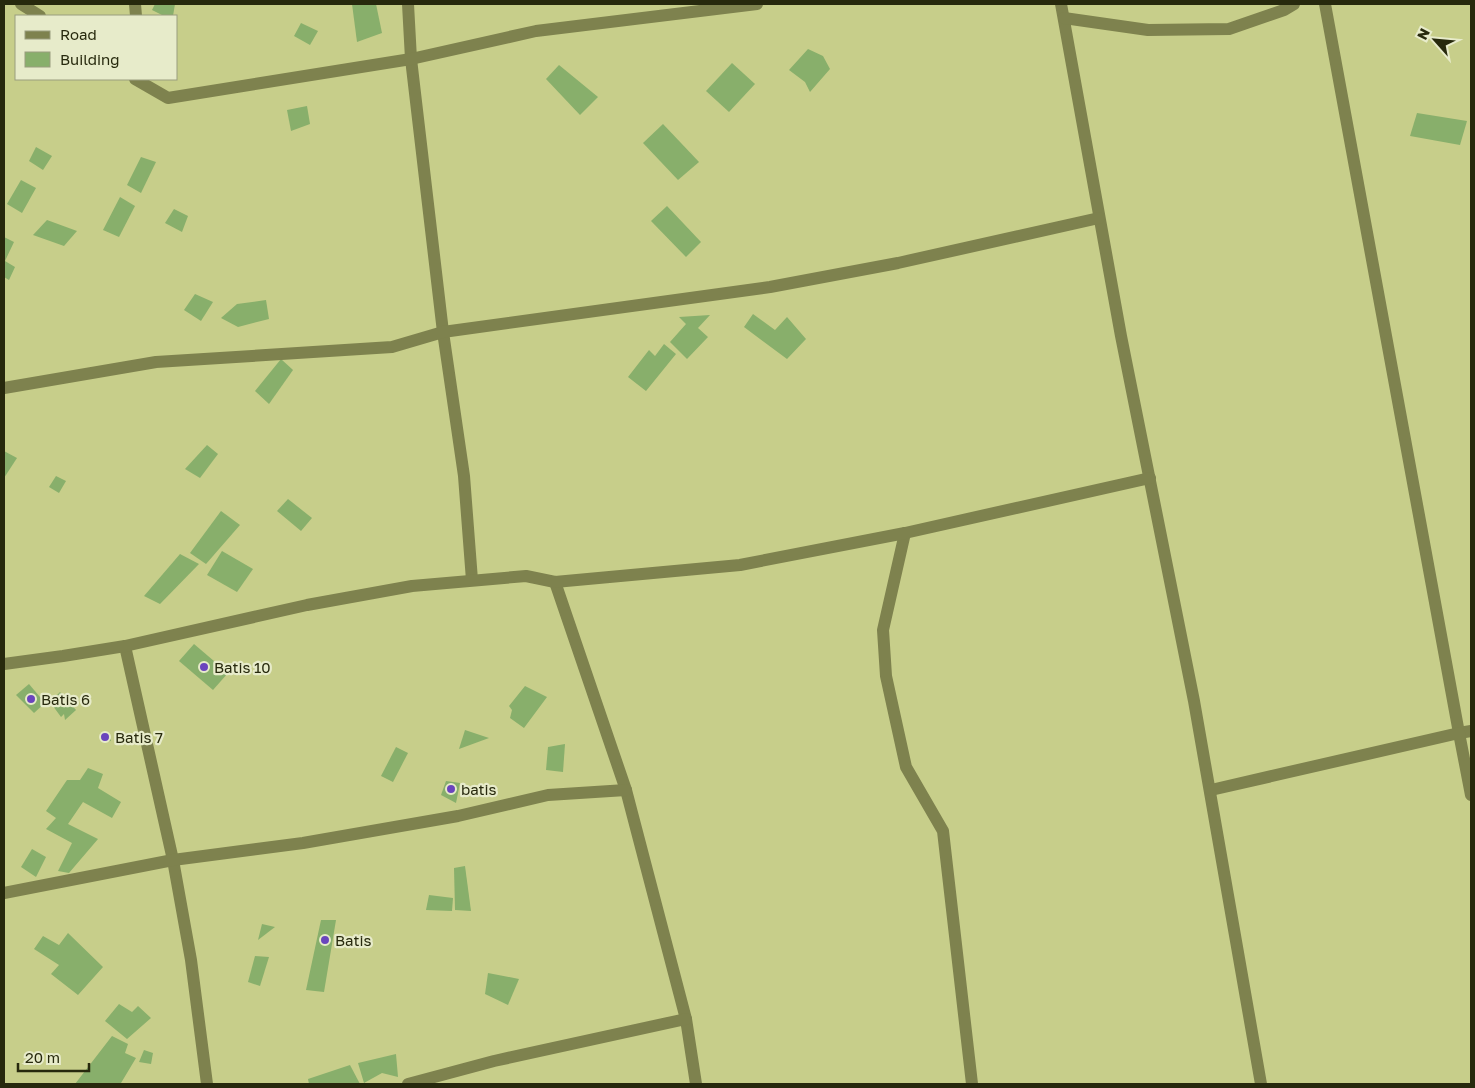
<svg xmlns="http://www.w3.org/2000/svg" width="1475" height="1088" font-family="'Golos Text',sans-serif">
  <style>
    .building { fill: #88af6b }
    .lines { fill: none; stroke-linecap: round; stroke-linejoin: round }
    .minor { stroke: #7e824e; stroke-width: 12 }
    .poi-dot { fill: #6a45bd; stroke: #e7ebca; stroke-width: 2 }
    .labels { text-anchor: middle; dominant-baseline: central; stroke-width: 4.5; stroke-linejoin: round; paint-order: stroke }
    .poi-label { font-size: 15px; fill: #27290d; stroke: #e7ebca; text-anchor: start }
  </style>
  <rect width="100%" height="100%" fill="#c7ce8a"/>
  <g class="building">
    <path d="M155 4H175L173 16H164L152 10Z"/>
    <path d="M352 4H376L382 33 357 42Z"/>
    <path d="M301 23 318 31 310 45 294 36Z"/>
    <path d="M808 49 823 56 830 69 810 92 805 82 789 70Z"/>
    <path d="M732 63 755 84 729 112 706 91Z"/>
    <path d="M559 65 598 97 580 115 546 79Z"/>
    <path d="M307 106 310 124 291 131 287 110Z"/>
    <path d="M1417 113 1467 121 1460 145 1410 136Z"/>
    <path d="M663 124 699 162 678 180 643 143Z"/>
    <path d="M36 147 52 156 43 170 29 161Z"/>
    <path d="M141 157 156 162 141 193 127 185Z"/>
    <path d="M21 180 36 188 22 213 7 204Z"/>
    <path d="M120 197 135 206 119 237 103 230Z"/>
    <path d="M667 206 701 242 686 257 651 221Z"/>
    <path d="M174 209 188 216 182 232 165 223Z"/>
    <path d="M47 220 77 231 64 246 33 235Z"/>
    <path d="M4 237 14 242 5 261 15 267 9 280 4 277Z"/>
    <path d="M195 294 213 302 201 321 184 310Z"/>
    <path d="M266 300 269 319 238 327 221 318 237 304Z"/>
    <path d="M753 314 775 330 787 317 806 339 787 359 744 327Z"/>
    <path d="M710 315 698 328 708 337 687 359 670 342 686 324 679 317Z"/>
    <path d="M664 344 676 354 646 391 628 377 649 350 655 356Z"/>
    <path d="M281 359 293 370 269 404 255 391Z"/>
    <path d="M207 445 218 454 200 478 185 469Z"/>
    <path d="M4 451 17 458 4 478Z"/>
    <path d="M56 476 66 481 59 493 49 487Z"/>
    <path d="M288 499 312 518 301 531 277 511Z"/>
    <path d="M221 511 240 525 206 564 190 553Z"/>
    <path d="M222 551 253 569 237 592 207 575Z"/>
    <path d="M180 554 199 564 160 604 144 596Z"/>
    <path d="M194 644 228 673 213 690 179 661Z"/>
    <path d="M29 684 45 703 34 713 16 695Z"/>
    <path d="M525 686 547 697 524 728 510 718 512 710 509 706Z"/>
    <path d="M60 692 76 710 65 720 64 714 61 717 50 702Z"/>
    <path d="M465 730 489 738 459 749Z"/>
    <path d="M100 733H108L111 741 103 742Z"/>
    <path d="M565 744 563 772 546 770 548 747Z"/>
    <path d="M396 747 408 753 393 782 381 776Z"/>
    <path d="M88 768 103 774 98 788 121 802 112 818 83 802 68 824 98 839 69 873 58 871 72 843 46 829 56 818 46 811 67 780H80Z"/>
    <path d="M446 781 460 783 456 803 441 795Z"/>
    <path d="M32 849 46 857 36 877 21 867Z"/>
    <path d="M465 866 471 911 455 910 454 868Z"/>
    <path d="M429 895 453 898 452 911 426 910Z"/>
    <path d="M321 920H336L324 992 306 990Z"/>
    <path d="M262 924 275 927 258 940Z"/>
    <path d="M68 933 103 967 78 995 51 974 59 965 34 949 43 936 59 945Z"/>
    <path d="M255 956 269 957 260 986 248 982Z"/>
    <path d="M488 973 519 979 508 1005 485 994Z"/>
    <path d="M119 1004 132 1012 138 1006 151 1018 127 1039 105 1021Z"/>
    <path d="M112 1036 128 1044 125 1053 136 1058 121 1083 123 1084H75Z"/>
    <path d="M144 1050 153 1053 151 1064 139 1062Z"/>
    <path d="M396 1054 398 1077 382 1073 364 1083 358 1063Z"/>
    <path d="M350 1065 360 1084H309L308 1079Z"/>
  </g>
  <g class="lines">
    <g class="minor">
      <path d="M21 4 40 16"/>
      <path d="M135 4 136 16"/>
      <path d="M408 4 411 59 443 332 464 476 472 580"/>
      <path d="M1061 4 1121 336 1194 701 1261 1084"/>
      <path d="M1325 4 1459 733 1471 731"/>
      <path d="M1064 18 1148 30 1229 29 1284 10 1294 4"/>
      <path d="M135 79 168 98 411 59 536 31 757 4"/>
      <path d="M4 388 156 362 392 347 443 332 770 287 898 263 1099 218"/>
      <path d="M905 533 883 630 886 676 906 767 943 831 972 1084"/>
      <path d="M555 582 626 790 686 1019 696 1084"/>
      <path d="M125 646 173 860 191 960 207 1084"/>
      <path d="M4 664 63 656 125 646 307 605 412 586 526 576 555 582 740 565 905 533 1150 478"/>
      <path d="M1211 790 1459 733 1471 795"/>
      <path d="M4 893 173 860 303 843 458 816 548 795 626 790"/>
      <path d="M408 1084 494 1061 686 1019"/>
    </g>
  </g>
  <g class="poi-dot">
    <circle cx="204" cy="667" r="5"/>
    <circle cx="31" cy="699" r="5"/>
    <circle cx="105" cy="737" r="5"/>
    <circle cx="451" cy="789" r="5"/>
    <circle cx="325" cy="940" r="5"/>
  </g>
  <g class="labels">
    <g class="poi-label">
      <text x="214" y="667">Batis 10</text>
      <text x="41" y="699">Batis 6</text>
      <text x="115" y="737">Batis 7</text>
      <text x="461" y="789">batis</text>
      <text x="335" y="940">Batis</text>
    </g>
  </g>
  <rect width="1475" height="1088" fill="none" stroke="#27290d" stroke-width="10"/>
  <rect x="15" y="15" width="162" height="65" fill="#e7ebca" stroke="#9a9d7e"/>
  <rect x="25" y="31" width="25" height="8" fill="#7e824e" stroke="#9a9d7e"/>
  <text x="60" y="40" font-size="15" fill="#27290d">Road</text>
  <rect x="25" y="52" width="25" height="15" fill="#88af6b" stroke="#9a9d7e"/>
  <text x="60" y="65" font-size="15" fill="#27290d">Building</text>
  <g transform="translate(1435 40) rotate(297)" stroke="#e7ebca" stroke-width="4" paint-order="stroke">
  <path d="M0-4L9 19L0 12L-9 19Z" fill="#27290d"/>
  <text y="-8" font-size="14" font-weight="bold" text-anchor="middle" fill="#27290d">N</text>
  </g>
  <path d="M18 1063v8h71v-8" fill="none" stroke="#27290d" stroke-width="2.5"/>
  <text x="25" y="1063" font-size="15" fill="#27290d" stroke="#e7ebca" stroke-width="4" paint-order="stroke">20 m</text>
</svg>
